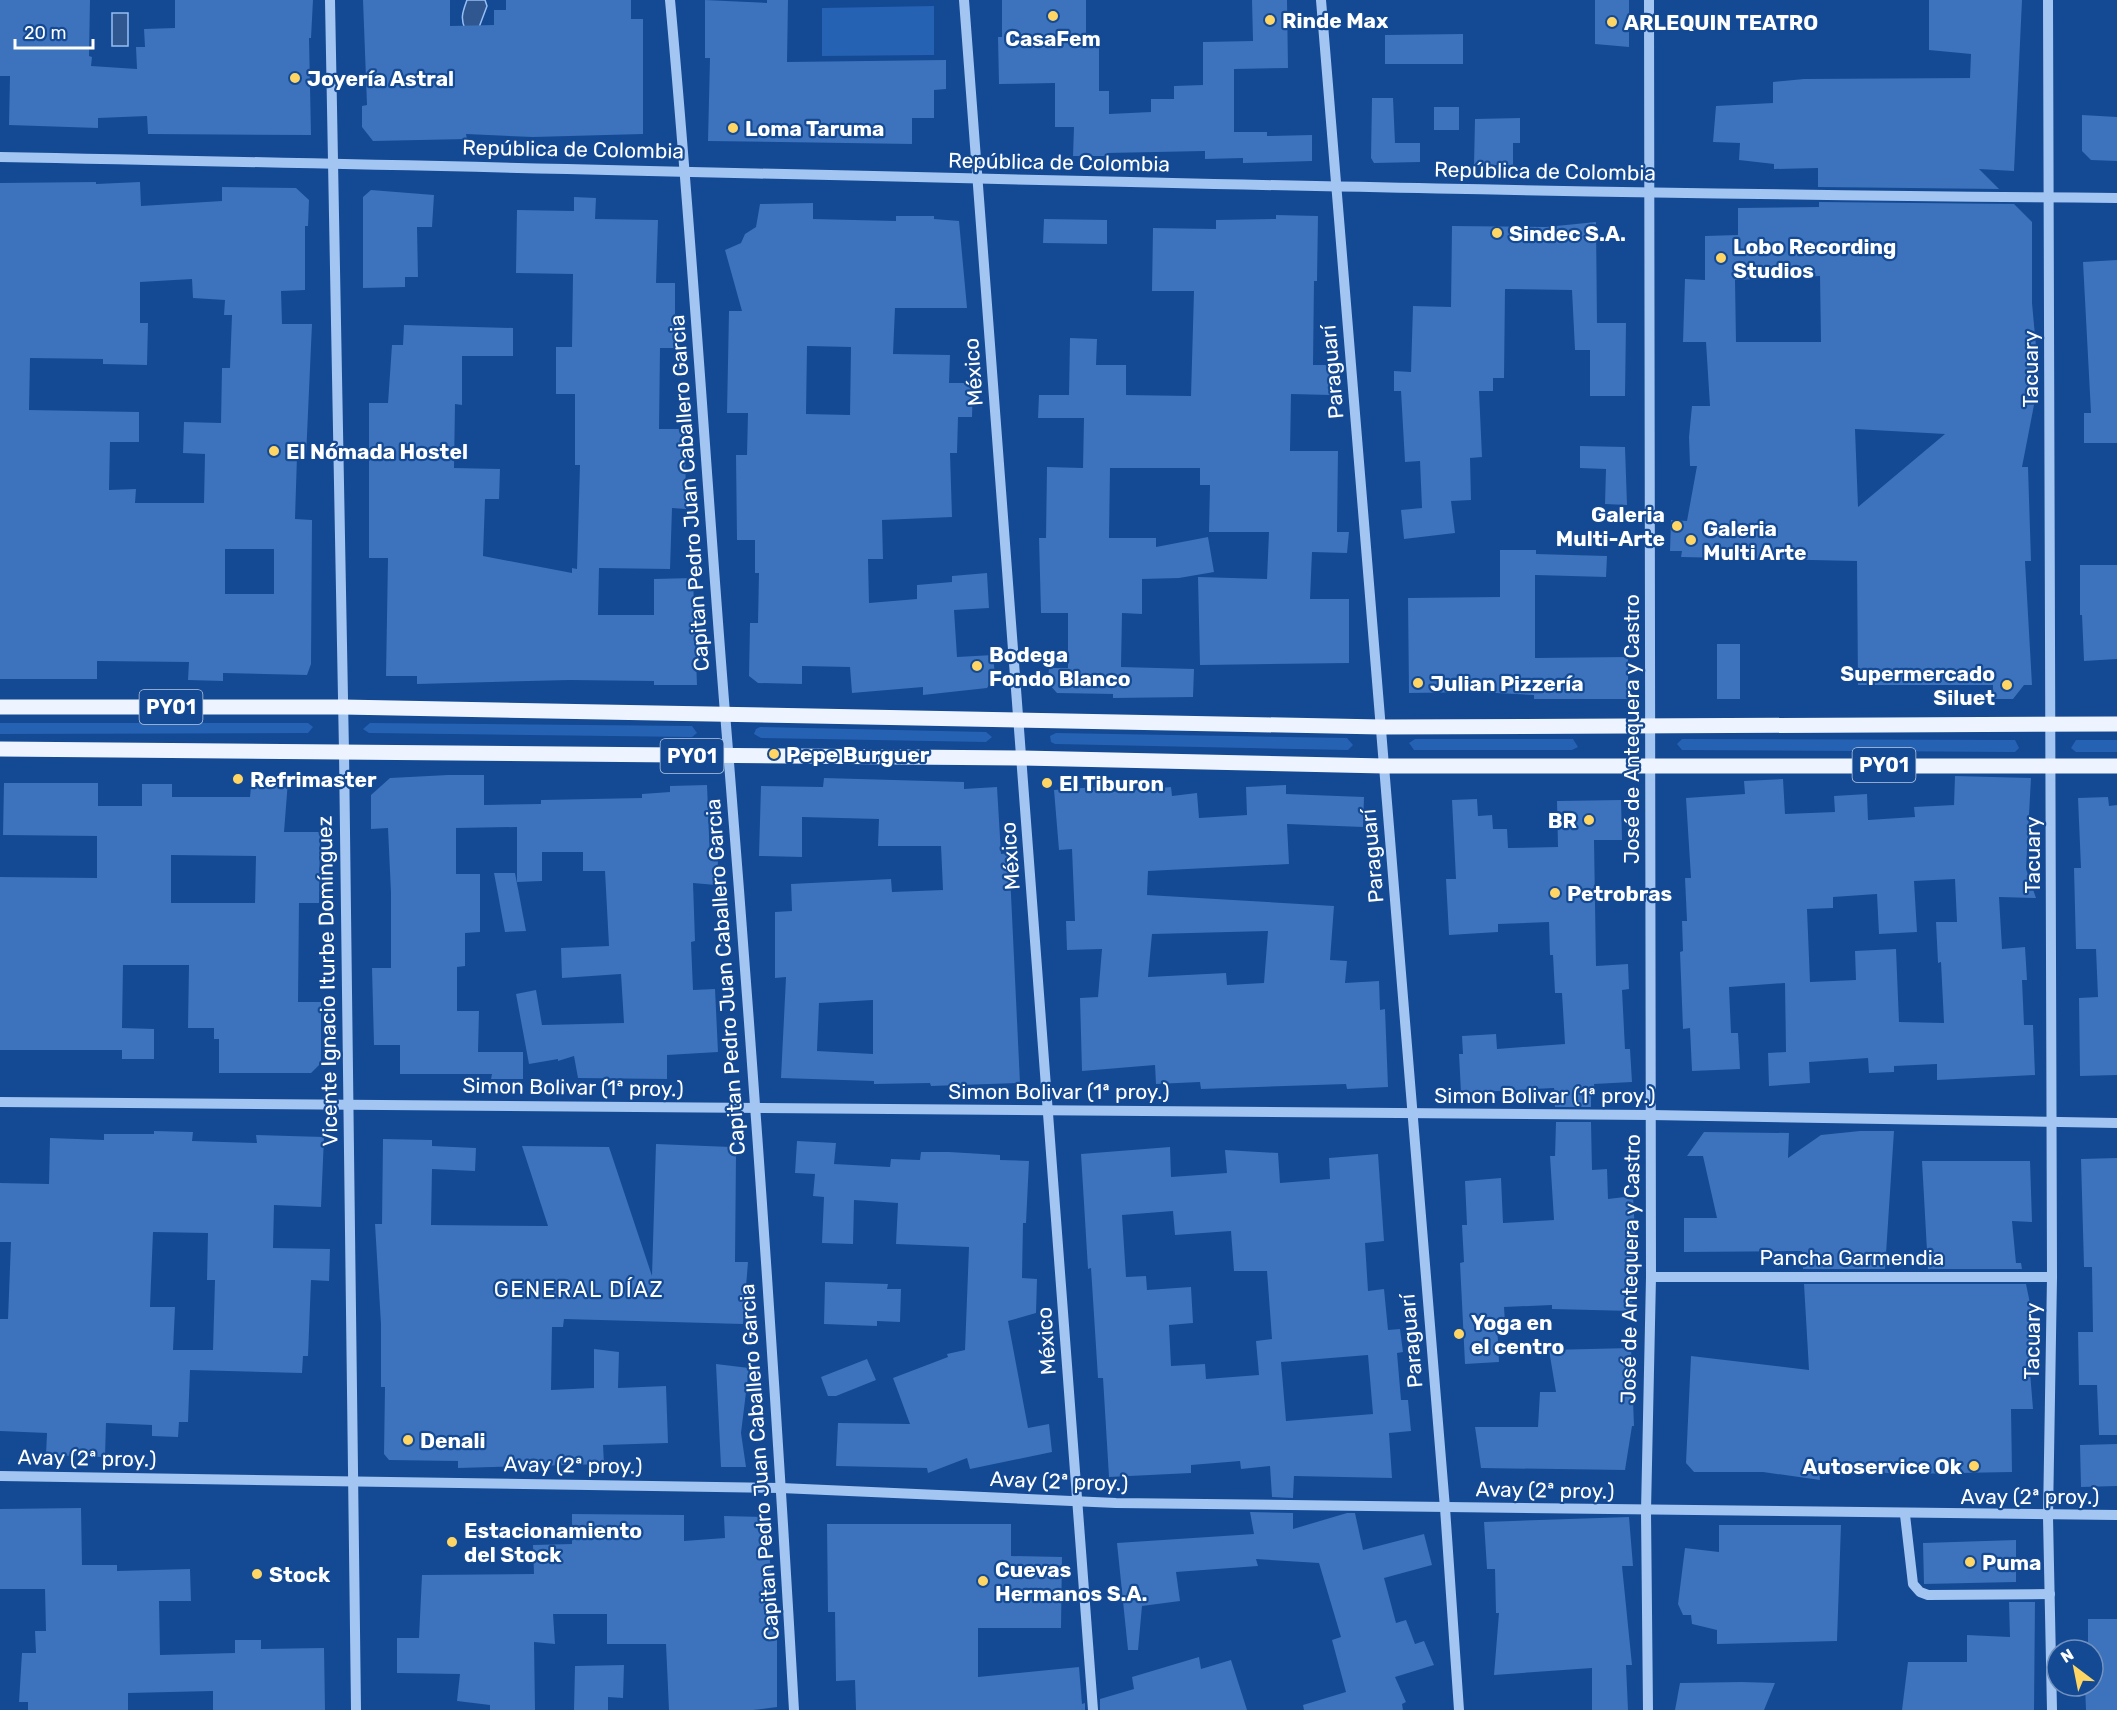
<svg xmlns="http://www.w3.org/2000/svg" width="2117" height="1710" font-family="Rubik,sans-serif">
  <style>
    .green { fill: #2662b3 }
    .water { fill: #30578f; stroke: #95bff5; stroke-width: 1.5 }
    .building { fill: #3d72bc; fill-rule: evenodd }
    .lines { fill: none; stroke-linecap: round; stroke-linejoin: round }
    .minor { stroke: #a3c5f2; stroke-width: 10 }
    .major { stroke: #eef4ff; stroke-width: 15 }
    .poi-dot { fill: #ffd664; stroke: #144994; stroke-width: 2 }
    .labels { text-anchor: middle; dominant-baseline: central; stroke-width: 4.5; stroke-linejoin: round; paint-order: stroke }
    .shield { fill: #144994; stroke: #b8c8df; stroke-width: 1.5 }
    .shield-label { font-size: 20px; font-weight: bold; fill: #fff }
    .poi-label { font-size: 21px; font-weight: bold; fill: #fff; stroke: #144994; text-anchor: start }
    .street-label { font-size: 21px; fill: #fff; stroke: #144994 }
    .neighbourhood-label { font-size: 22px; letter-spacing: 1.5px; fill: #fff; stroke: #144994 }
  </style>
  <rect width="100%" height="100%" fill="#144994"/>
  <g class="green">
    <path d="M934 6V55L822 56V8Z"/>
    <path d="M0 723H308L313 727 308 733 0 734Z"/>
    <path d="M370 723 692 726 697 733 692 737 369 733 363 729Z"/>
    <path d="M760 727 986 732 992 737 986 742 761 738 754 734 756 729Z"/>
    <path d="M1056 733 1347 738 1353 745 1348 750 1055 744 1051 742 1050 736Z"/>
    <path d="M1415 739H1573L1578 747 1572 750H1414L1409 743Z"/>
    <path d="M1682 739 2015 740 2019 748 2015 752 1682 750 1677 744Z"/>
    <path d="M2076 740H2117V752H2076L2071 748Z"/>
  </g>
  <g class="water">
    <path d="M467 0H485L487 6 478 30 465 29C460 18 463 11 467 0Z"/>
    <rect x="112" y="13" width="16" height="33"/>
  </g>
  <g class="building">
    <path d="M0 0H90L89 56 92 57 91 66 137 69 136 47H145L144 29 175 28V0H313L311 38H309L311 135 148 134 147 116 98 118V128L9 125 10 76H0Z"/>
    <path d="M363 0H450V26L494 25V10H506V0H631V19H643V134L533 137 466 134 467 139 373 141 362 127V106L367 105Z"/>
    <path d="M705 0 767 3V0H788L787 62 946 60V89L934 90V118H912V144L708 141 710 58H705Z"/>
    <path d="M1002 0H1086V35H1099V91H1109V114L1151 112V99H1174V86L1203 85V42L1253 41 1252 0H1287L1288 68 1234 69V132H1267V136L1312 135V161L1243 163V158L1205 159V151L1107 153V156H1073L1074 127H1055V83L999 84 998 37H1002Z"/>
    <path d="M1595 0H1629V47L1595 44Z"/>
    <path d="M1929 0H2022L2014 171 1979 169 1999 189 1818 187V168L1774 169V164L1739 160 1740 143 1713 142 1716 106 1773 103V82L1804 79 1970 78 1971 54 1929 50Z"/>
    <path d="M1463 34V64H1385V35Z"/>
    <path d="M1372 98H1393L1395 143H1420V162L1374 163 1371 158Z"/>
    <rect x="1434" y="107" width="25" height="23"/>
    <path d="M2082 115 2117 117V161L2091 160 2082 151Z"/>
    <path d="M1520 118V143H1513V165H1474L1475 119Z"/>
    <path d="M96 182V184L140 182 141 206 222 201V187L296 188 309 200 308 226H305V290L281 291 282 324H312L306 457 297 456 295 519 312 520 311 664 307 675 223 673V681L188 680 189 662 97 661V679H0V183ZM192 279 193 298 225 300 224 315H232L230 368H222L221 423 184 422 183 453 205 454 204 503H135L136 489 109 490 110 442H139V412L29 410 30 358 103 359V364L147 365 148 323H140V282ZM225 549H274V594H225Z"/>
    <path d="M371 190 434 195 432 227H417L418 277H405V287L363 288V197Z"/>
    <path d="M574 197 596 198 595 219 658 220 656 283H675V314L679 318V348H660L659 429H685L686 509 672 508 670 569 599 568 598 615H654V579L693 578 697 685H654V681L570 680 417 684V676H386L388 558H369V403H388L392 345H403L404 325 513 328V356H462V405L455 404 454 468 500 469 499 499H485L483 556 572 573V568L577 569 580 465H575V394H556V347H572L573 274 516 273 517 210 574 211Z"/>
    <path d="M1819 202 2014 204 2032 222V303L2039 379 2022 467H2028L2031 561H2025L2032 685H2024L2013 699H1993V685H1858L1857 561 1681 557 1682 551H1670L1671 520 1687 521 1697 466H1690L1689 437 1692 406H1710L1706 342H1683L1685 279 1705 280V236L1738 235V208L1819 207ZM1820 276 1821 342H1736L1735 280ZM1855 429 1945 434 1858 507Z"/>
    <path d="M813 203V219L896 221V216H934V219L959 221 967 308H895L893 354 950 355 949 383H973L972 417H958L957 453H950L952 517 882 520 883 559H868L869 603 917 599V585L952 582V576L987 573 989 608 954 610 957 657 993 655 995 676 987 688 923 695V687L852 693 850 667 802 666V684L758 683 749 676 750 623H758L759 573H755V540H737L736 455H747L748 413H727L729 311H742L725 250 741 243 745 234 756 227 760 204ZM807 346 851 347 850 415 806 414Z"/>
    <path d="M1276 215 1318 216 1317 281H1314L1313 365H1330V395L1291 394 1290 451H1338L1337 532H1349L1347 553 1312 552 1310 599H1349V663L1200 665 1198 577 1267 579 1269 532H1209L1210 485H1200V468H1110L1109 538H1156V547L1208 537 1214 572 1179 578 1142 579V614L1122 613 1121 667 1194 669 1193 697 1113 698V694L1057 693 1048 683 1049 668H1068V613H1041L1039 538H1046L1047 467 1083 468 1084 418H1038L1039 395H1069L1070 338 1097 339 1096 365H1126V395L1191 396 1194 291H1152L1153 228 1216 229V220L1276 219Z"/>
    <path d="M1044 219 1107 220V244L1043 243Z"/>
    <path d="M1596 222 1597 323H1626L1625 396H1590V350H1575L1572 290 1505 289 1504 378H1493V391H1479L1482 457 1470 458 1471 500 1451 501 1455 533 1404 539 1401 510 1422 508 1420 461 1405 462 1401 391H1394V371L1411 372 1413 306 1451 307 1452 226 1546 227Z"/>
    <path d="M2117 260V443H2084V413H2091L2083 262Z"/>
    <path d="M1580 446 1625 447 1627 505 1605 504 1606 469 1580 468Z"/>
    <path d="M1500 550H1536V554L1607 556 1606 577 1535 575V658L1628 657V699H1534V695L1476 692 1409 693 1408 598 1500 597Z"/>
    <path d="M2080 565H2117V659L2084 661 2082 615H2080Z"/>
    <rect x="1717" y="644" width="23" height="55"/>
    <path d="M448 775H484V805L541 804V800L642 798V794L670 792V786L707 785 710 860 718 861 716 885 693 883 695 941 691 942 693 990 715 989 718 1052 667 1055V1079L578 1078 574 1056 558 1061V1059L529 1064 516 994 536 990 542 1025 624 1023 621 974 562 978 561 948 609 946 605 871H583V852H542V881L517 882V827L456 828V874H480V932L465 933V966L457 967V1011H479L478 1052H523V1079H491L492 1074H400V1045H374L372 968H391V893L388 828 371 829V795L390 778Z"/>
    <path d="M1955 776 2031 778 2026 869 2036 898 1999 897 2002 949 2025 947 2027 980H2022L2024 1025H2033L2035 1075 1937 1080V1064L1894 1066V1072L1869 1073 1868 1058 1809 1062 1810 1083 1769 1086 1768 1053 1786 1052 1785 983 1729 987 1731 1033H1738L1740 1069 1692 1071 1690 1028 1683 1029 1680 952 1683 951 1682 921H1687L1685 878H1691L1686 798 1745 794 1744 781 1783 779 1785 814 1835 812 1834 796 1867 794 1868 820 1915 817 1914 807 1954 805ZM1955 879 1957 922H1936L1938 963 1941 962 1944 1023 1899 1022 1896 949 1855 951 1856 980 1810 982 1807 909 1833 908V897L1877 894 1879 934 1917 932 1914 881Z"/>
    <path d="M252 777 288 781 284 832H320L319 903H299L298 1002H321V1063L311 1073H219V1039H214V1028H188L189 965H123L122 1028 154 1029V1059H122V1050H0V877L97 878V836L3 835 4 783H98V806H142V784H172V797H250ZM171 855 256 856 255 903H171Z"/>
    <path d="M824 778 964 782V789L997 787 1001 854 1009 853 1020 1083 931 1086 930 1083 874 1084V1081L781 1078 786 977 775 978V912L792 911 791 884 891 879 892 892 943 890 941 846H878L879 819 802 817V857L759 856 761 786 823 787ZM873 1000V1054L817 1051 819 1003Z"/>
    <path d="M1286 785V794L1364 797 1363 827 1287 824 1289 864 1148 871 1147 895 1334 906 1330 960 1347 961 1345 983 1379 981 1380 1010 1385 1009 1388 1087 1347 1089 1346 1084 1201 1089 1200 1082 1156 1084 1155 1065 1082 1071 1080 998 1098 997 1102 949 1067 950 1066 921H1075L1072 849 1059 850 1054 790 1097 787 1098 793 1171 787 1172 796 1197 793 1199 818 1247 815 1246 787ZM1268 931 1264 983 1227 985 1226 973 1148 977 1152 934Z"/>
    <path d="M2108 797 2109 806 2117 805V1075L2080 1076 2079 998 2098 997 2096 949H2076L2074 868H2081L2078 798Z"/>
    <path d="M1477 799 1478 816 1492 815 1493 829H1507L1508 848 1558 847 1557 801 1621 800 1622 840H1594L1596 966 1628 964 1629 989 1622 990 1625 1049H1630L1632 1082 1594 1084 1595 1094H1591V1107H1555L1554 1088 1461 1093 1459 1054H1463L1462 1036 1496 1034 1497 1049 1565 1044 1562 993H1555L1553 955H1550L1549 922 1498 924V932L1449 935 1446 879H1456L1452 800Z"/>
    <path d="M494 873H515L526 931 505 932Z"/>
    <path d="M1556 1122H1591L1592 1170 1607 1169 1608 1199 1633 1196 1635 1233 1632 1311 1552 1309V1305L1504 1307 1505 1323H1497L1499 1362 1465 1364 1460 1263 1464 1262 1462 1225H1467L1465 1181 1501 1178 1503 1223 1554 1220 1550 1156H1555Z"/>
    <path d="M154 1131 193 1132 192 1141 257 1143 256 1135 324 1137 321 1207 274 1205 273 1248 330 1249 329 1281 311 1280 308 1356H303L302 1373 190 1370 188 1422H179L178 1437 152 1436V1425L106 1423 105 1457 46 1455 47 1433 0 1431V1319H8L11 1242H0V1183L49 1184 50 1138 104 1140V1134H154ZM153 1232 208 1233 207 1280H215L213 1350H173L175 1307H150Z"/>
    <path d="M1860 1131H1894L1885 1269H1928L1922 1161H2030L2032 1222 2012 1221 2016 1263H2021L2022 1269H1803L1802 1251 1684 1252V1218H1717L1703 1156H1687L1704 1132 1789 1133 1788 1158 1821 1135Z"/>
    <path d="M383 1139 432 1140V1146L476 1148 475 1171 432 1169 431 1225 548 1226 522 1146 609 1147 652 1276 656 1144 731 1147 736 1155 735 1262H748L743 1324 564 1319 563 1327H552L551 1390 594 1388V1349L619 1352 618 1388 666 1386 668 1443 603 1445 604 1464 458 1468V1461L389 1460 384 1454 385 1387H381V1324L375 1224H382Z"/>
    <path d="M797 1141 836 1143 834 1164 890 1167 891 1159 920 1160 921 1152H949L1000 1155V1160L1029 1161 1026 1223H1023L1022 1278 1037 1279 1036 1313 1008 1321 1028 1428 1049 1424 1052 1452 970 1469 967 1458 928 1473 927 1468 836 1466 838 1423 910 1424 893 1378 948 1357 947 1354 965 1350 969 1247 896 1244 898 1203 854 1200 853 1244 822 1243 824 1197 813 1196 815 1174 795 1173Z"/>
    <path d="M1170 1147 1171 1177 1227 1173 1225 1150 1278 1153 1280 1183 1330 1179 1329 1158 1378 1154 1384 1241 1365 1243 1368 1291 1384 1289 1388 1330 1400 1329 1403 1352 1397 1353 1401 1400H1408L1411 1431 1389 1433 1392 1478 1294 1476 1293 1498 1272 1497 1270 1466 1241 1469 1240 1461 1191 1465V1473L1109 1477 1103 1378H1098L1091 1268 1088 1269 1081 1154ZM1173 1211 1175 1235 1231 1231 1234 1271H1267L1272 1339 1256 1341 1259 1375 1206 1379 1205 1364 1171 1366 1169 1325 1193 1323 1191 1287 1147 1290 1146 1276 1126 1277 1122 1215ZM1368 1355 1373 1414 1286 1421 1281 1362Z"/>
    <path d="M2117 1158V1435H2099L2097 1385H2079L2078 1332H2093L2092 1267H2084L2081 1159Z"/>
    <path d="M825 1282 888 1284 887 1289H901L900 1322 877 1321V1326L824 1324Z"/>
    <path d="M1804 1284H2026L2032 1313 2033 1347H2028L2033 1409H2011L2012 1472 1905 1474 1819 1469 1820 1480 1763 1472H1694L1686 1463 1691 1356 1809 1370Z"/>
    <path d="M1631 1348 1634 1426H1632L1625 1470 1481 1468 1475 1427H1538L1540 1392H1556L1549 1350Z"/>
    <path d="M867 1359 876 1380 836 1396H828L821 1377Z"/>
    <path d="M716 1364 749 1368 741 1433 746 1467H721Z"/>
    <path d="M2117 1444V1486L2081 1487 2080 1445Z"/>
    <path d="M81 1508 82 1565H117V1571L190 1569 191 1601H159L160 1655 235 1653V1640H261V1649L324 1648 325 1710H213V1691L128 1693V1710H28V1702H19L22 1653H36L35 1631H46L45 1589H0V1509Z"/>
    <path d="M1250 1512 1293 1513V1529L1347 1513H1355L1363 1550 1424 1534 1432 1565 1384 1578 1396 1623 1406 1620 1415 1644 1424 1641 1434 1665 1395 1677 1406 1702 1402 1704 1403 1710H1304L1303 1705 1346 1692 1332 1640 1341 1637 1319 1563 1256 1559 1258 1566 1176 1572 1180 1601 1142 1606 1138 1650H1128L1117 1543 1254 1534Z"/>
    <path d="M572 1514 684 1515V1541L725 1538 724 1516 765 1517 777 1624V1707L753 1710H669L666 1644H607V1614H553L555 1644 534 1642 535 1710H490V1705L457 1701 460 1674 397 1673V1638H419L422 1575 534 1574 533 1545 572 1544Z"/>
    <path d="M1629 1517 1633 1566H1622L1632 1665H1626L1628 1710H1592V1668L1494 1675 1499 1613H1496L1495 1569H1487L1484 1522Z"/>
    <path d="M827 1524H1011V1556L1062 1557 1061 1628H978V1677L1079 1667 1082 1704 1085 1703V1710H856L855 1680 836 1681 835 1612H828Z"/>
    <path d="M1719 1525H1841L1837 1641 1717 1644V1630L1692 1624 1691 1615H1683L1678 1604 1685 1548 1719 1552Z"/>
    <path d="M2016 1540V1582L1924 1584 1923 1543Z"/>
    <path d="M2009 1602H2035L2034 1710H1902L1908 1662H1967V1635L2010 1637Z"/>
    <path d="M2088 1619H2117V1710H2086L2085 1686H2093V1650H2088Z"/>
    <path d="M1199 1657 1201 1669 1231 1660 1247 1710H1100V1699L1134 1689 1132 1677Z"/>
    <path d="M624 1665 623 1698 608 1697V1710H574L575 1666Z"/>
    <path d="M1742 1682 1775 1683 1764 1710H1675L1680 1683Z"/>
  </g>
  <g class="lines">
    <g class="minor">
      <path d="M330 0 344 752 356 1710"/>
      <path d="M670 0C692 237 706 475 725 713 752 1045 775 1377 794 1710"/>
      <path d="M964 0 1093 1710"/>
      <path d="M1321 0 1445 1508 1459 1710"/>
      <path d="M2048 0 2052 1277 2048 1517 2052 1710"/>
      <path d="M0 157C706 170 1411 193 2117 198"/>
      <path d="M0 1102 1651 1115 2117 1123"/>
      <path d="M1651 1277H2052"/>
      <path d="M0 1476 781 1488 1116 1503 2117 1515"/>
      <path d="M1905 1515 1913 1584 1920 1592 1928 1595 2050 1594"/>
      <path d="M1648 1710 1646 1511 1651 1277 1649 0"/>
    </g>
    <g class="major">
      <path d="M0 707H343L1381 727 2117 724"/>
      <path d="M0 749 1023 758 1384 766H2117"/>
    </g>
  </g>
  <g class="poi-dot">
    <circle cx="1053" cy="16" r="6"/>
    <circle cx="1270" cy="20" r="6"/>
    <circle cx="1612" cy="22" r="6"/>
    <circle cx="295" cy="78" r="6"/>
    <circle cx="733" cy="128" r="6"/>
    <circle cx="1497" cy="233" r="6"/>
    <circle cx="1721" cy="258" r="6"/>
    <circle cx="274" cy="451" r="6"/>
    <circle cx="1677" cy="526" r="6"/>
    <circle cx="1691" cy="540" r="6"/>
    <circle cx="977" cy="666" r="6"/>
    <circle cx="1418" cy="683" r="6"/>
    <circle cx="2007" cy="685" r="6"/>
    <circle cx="774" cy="754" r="6"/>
    <circle cx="238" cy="779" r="6"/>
    <circle cx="1047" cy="783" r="6"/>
    <circle cx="1589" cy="820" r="6"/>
    <circle cx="1555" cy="893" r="6"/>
    <circle cx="1459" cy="1334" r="6"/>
    <circle cx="408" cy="1440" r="6"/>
    <circle cx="1974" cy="1466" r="6"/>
    <circle cx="452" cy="1542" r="6"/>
    <circle cx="1970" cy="1562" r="6"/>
    <circle cx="257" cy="1574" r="6"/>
    <circle cx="983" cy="1581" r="6"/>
  </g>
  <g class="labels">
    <g class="shield">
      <rect x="139.5" y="690" width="63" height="34" rx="4.5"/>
      <rect x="660.5" y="739" width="63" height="34" rx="4.5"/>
      <rect x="1852.5" y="748" width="63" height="34" rx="4.5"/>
    </g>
    <g class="shield-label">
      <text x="171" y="707">PY01</text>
      <text x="692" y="756">PY01</text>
      <text x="1884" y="765">PY01</text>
    </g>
    <g class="poi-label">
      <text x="1282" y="20">Rinde Max</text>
      <text x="1624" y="22">ARLEQUIN TEATRO</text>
      <text x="1053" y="38" text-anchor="middle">CasaFem</text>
      <text x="307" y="78">Joyería Astral</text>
      <text x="745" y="128">Loma Taruma</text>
      <text x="1509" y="233">Sindec S.A.</text>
      <text x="1733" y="246">Lobo Recording<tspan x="1733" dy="24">Studios</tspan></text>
      <text x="286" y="451">El Nómada Hostel</text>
      <text x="1665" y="514" text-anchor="end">Galeria<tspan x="1665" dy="24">Multi-Arte</tspan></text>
      <text x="1703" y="528">Galeria<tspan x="1703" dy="24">Multi Arte</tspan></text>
      <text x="989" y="654">Bodega<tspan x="989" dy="24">Fondo Blanco</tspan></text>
      <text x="1995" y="673" text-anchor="end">Supermercado<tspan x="1995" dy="24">Siluet</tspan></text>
      <text x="1430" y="683">Julian Pizzería</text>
      <text x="786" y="754">Pepe Burguer</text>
      <text x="250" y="779">Refrimaster</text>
      <text x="1059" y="783">El Tiburon</text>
      <text x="1577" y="820" text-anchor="end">BR</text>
      <text x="1567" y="893">Petrobras</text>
      <text x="1471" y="1322">Yoga en<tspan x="1471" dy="24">el centro</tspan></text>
      <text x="420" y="1440">Denali</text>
      <text x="1962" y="1466" text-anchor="end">Autoservice Ok</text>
      <text x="464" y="1530">Estacionamiento<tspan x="464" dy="24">del Stock</tspan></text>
      <text x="1982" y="1562">Puma</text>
      <text x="995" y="1569">Cuevas<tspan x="995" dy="24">Hermanos S.A.</tspan></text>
      <text x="269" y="1574">Stock</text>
    </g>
    <g class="street-label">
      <text transform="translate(573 149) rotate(1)">República de Colombia</text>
      <text transform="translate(1059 162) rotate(1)">República de Colombia</text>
      <text transform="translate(1545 171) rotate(1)">República de Colombia</text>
      <text transform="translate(2030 369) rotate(-90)">Tacuary</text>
      <text transform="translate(973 372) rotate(-94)">México</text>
      <text transform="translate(1332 372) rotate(-95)">Paraguarí</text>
      <text transform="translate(689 493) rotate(-94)">Capitan Pedro Juan Caballero Garcia</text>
      <text transform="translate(1631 729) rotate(-90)">José de Antequera y Castro</text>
      <text transform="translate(2032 855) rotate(-90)">Tacuary</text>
      <text transform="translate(1010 856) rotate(-94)">México</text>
      <text transform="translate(1372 856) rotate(-95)">Paraguarí</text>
      <text transform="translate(725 977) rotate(-94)">Capitan Pedro Juan Caballero Garcia</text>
      <text transform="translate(327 981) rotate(-91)">Vicente Ignacio Iturbe Domínguez</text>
      <text transform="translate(573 1087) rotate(1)">Simon Bolivar (1ª proy.)</text>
      <text x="1059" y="1091">Simon Bolivar (1ª proy.)</text>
      <text x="1545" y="1095">Simon Bolivar (1ª proy.)</text>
      <text x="1852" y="1257">Pancha Garmendia</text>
      <text transform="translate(1630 1269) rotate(-89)">José de Antequera y Castro</text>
      <text transform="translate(1046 1341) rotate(-94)">México</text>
      <text transform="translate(1411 1341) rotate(-95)">Paraguarí</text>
      <text transform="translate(2032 1341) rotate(-89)">Tacuary</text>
      <text transform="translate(87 1458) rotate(1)">Avay (2ª proy.)</text>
      <text transform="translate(759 1462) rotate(-94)">Capitan Pedro Juan Caballero Garcia</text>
      <text transform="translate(573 1465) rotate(1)">Avay (2ª proy.)</text>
      <text transform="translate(1059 1481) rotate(2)">Avay (2ª proy.)</text>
      <text transform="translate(1545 1490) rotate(1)">Avay (2ª proy.)</text>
      <text x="2030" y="1496">Avay (2ª proy.)</text>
    </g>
    <g class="neighbourhood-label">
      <text x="579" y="1289">GENERAL DÍAZ</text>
    </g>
  </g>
  <g transform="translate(2075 1668) rotate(328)"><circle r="28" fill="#144994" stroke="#7292bf" stroke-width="1.5"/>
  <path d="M0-4.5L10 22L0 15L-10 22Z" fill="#ffd664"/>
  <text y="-9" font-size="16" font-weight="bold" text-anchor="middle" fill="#ffffff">N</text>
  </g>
  <path d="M15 39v9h78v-9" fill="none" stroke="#ffffff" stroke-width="3"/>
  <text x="24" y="39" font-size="18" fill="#ffffff" stroke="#144994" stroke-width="4.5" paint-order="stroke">20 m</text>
</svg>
